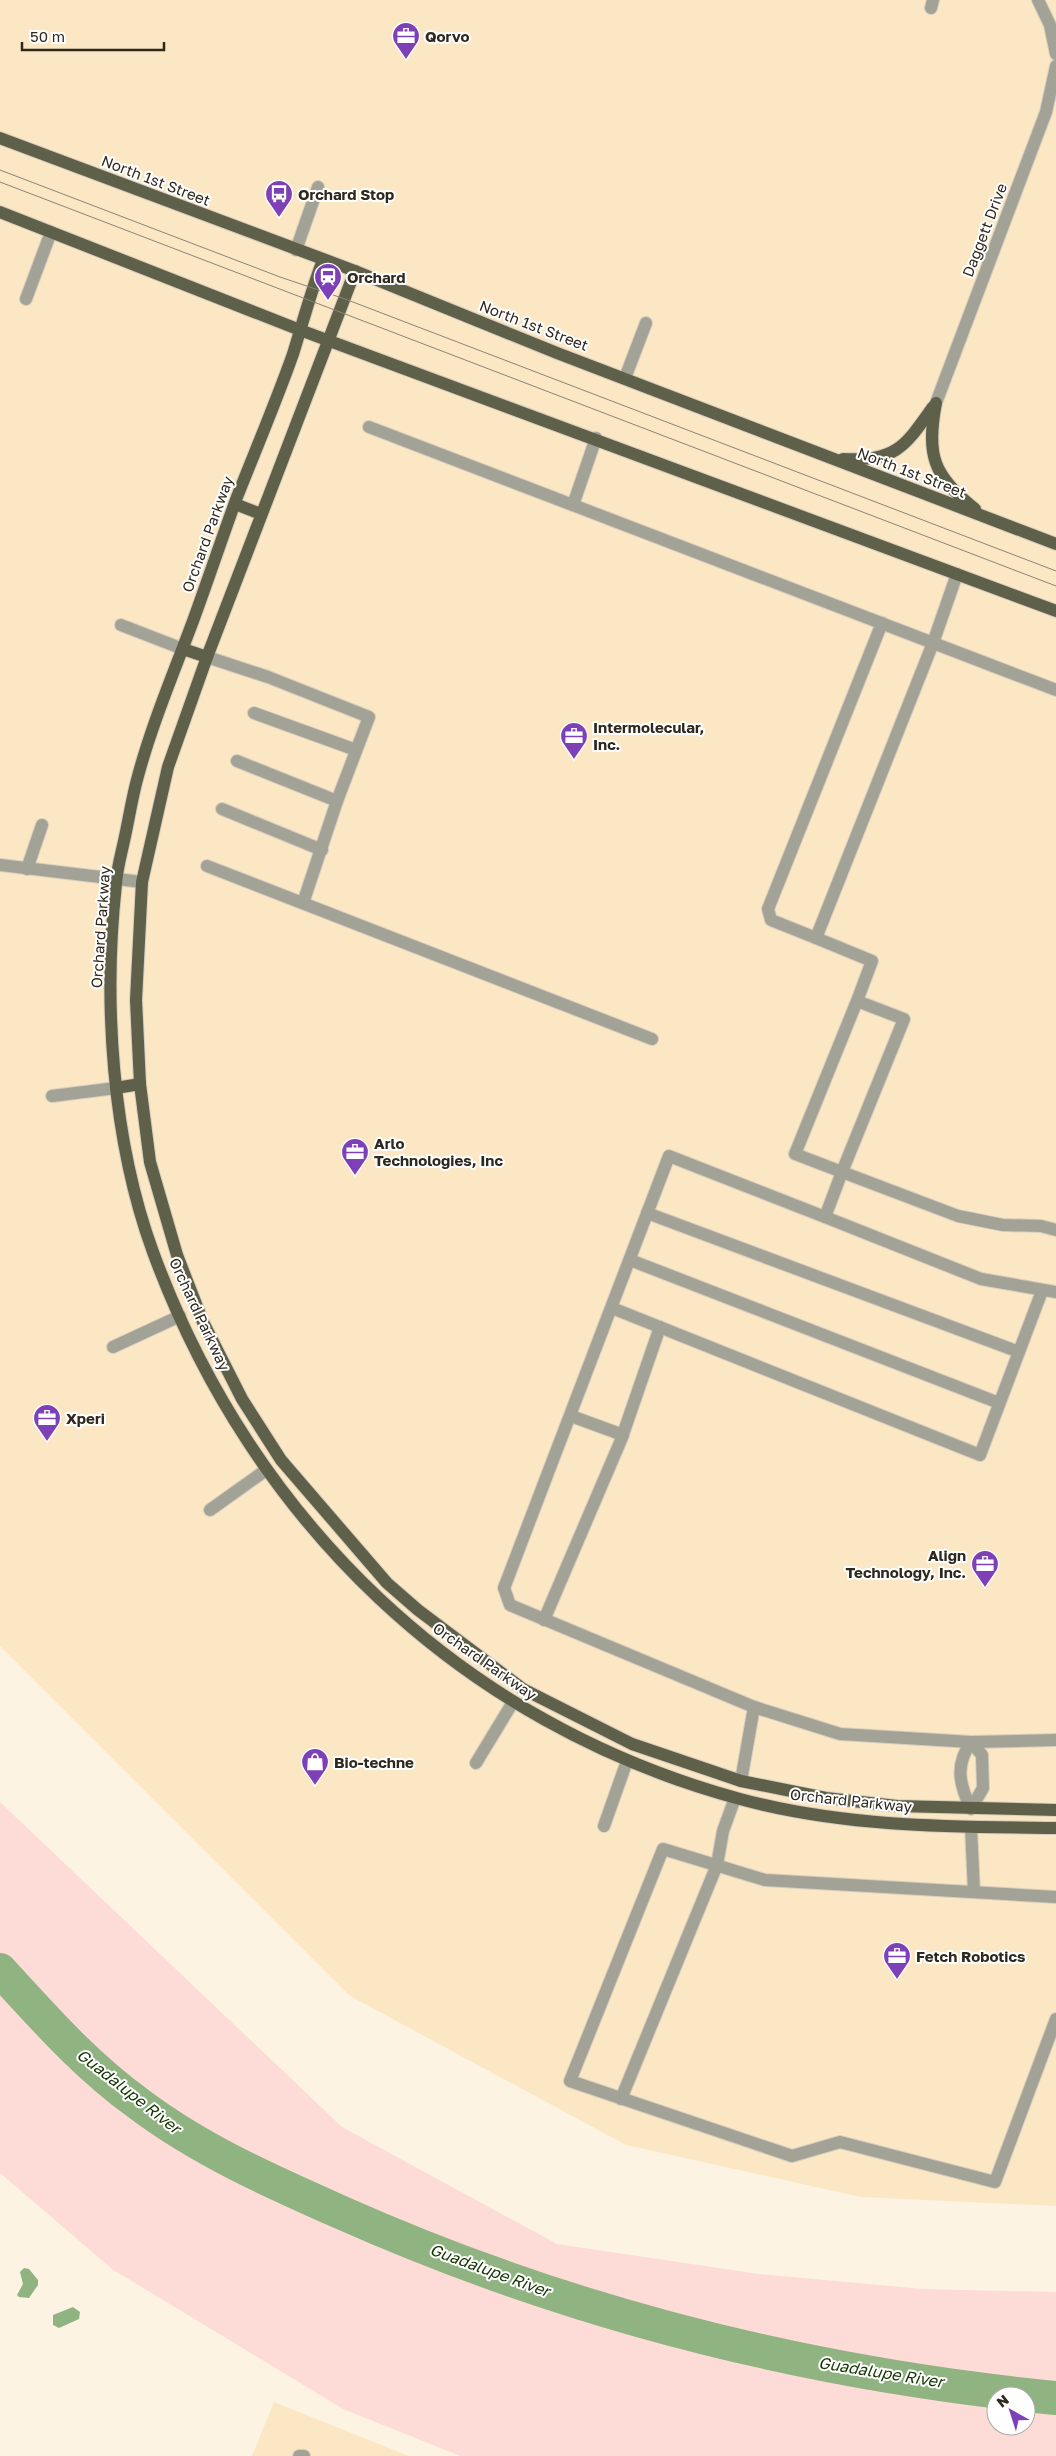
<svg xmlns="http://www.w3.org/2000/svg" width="1056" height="2456" font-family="'Golos Text',sans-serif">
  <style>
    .built { fill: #fbe7c4 }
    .green { fill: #fddcd8; fill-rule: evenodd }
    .water { fill: #90b382 }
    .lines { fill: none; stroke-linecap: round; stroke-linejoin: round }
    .river { stroke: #90b382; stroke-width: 34 }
    .minor-casing { stroke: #d8cebf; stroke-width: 14 }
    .major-casing { stroke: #d8cebf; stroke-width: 14 }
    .minor { stroke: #a2a396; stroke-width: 12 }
    .major { stroke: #5f6049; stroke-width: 12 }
    .tram { stroke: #8b8476; stroke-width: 1 }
    .labels { text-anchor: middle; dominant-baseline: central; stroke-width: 4; stroke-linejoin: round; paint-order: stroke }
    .poi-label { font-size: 15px; font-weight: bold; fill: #2e281d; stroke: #fff; text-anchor: start }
    .street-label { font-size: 15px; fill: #2e281d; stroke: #fff }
    .water-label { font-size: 16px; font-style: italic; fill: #143501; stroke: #fff }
  </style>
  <rect width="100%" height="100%" fill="#fdf3e3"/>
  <g class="built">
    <path d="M0 0H1056V2206L861 2197 626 2145 350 1996 0 1646Z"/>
    <path d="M274 2402 409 2456H252Z"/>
  </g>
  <path class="green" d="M0 1802 342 2127 557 2244 759 2274 923 2289 1056 2292V2456H460L343 2409 112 2269 0 2173ZM996 2396H1026V2426H996Z"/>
  <g class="water">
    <path d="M24 2268 29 2269 38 2280V2285L29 2298 19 2297 17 2295 23 2284 20 2272Z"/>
    <path d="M73 2307 80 2312 79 2319 59 2328 53 2325V2315Z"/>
  </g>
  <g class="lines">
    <path class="river" d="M0 1970C44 2018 86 2066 139 2104 200 2150 270 2181 340 2212 567 2313 809 2374 1056 2398"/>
    <defs>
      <g id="minor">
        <path d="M1038 0 1050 25 1056 54"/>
        <path d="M931 8 933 0"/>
        <path d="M296 250 318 187"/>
        <path d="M26 299 51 232"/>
        <path d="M625 378 646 323"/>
        <path d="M936 403 1046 112 1056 66"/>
        <path d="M369 427 1056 690"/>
        <path d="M573 505 596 438"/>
        <path d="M121 625 183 649"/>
        <path d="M207 657 268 677 369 717 337 801 303 903"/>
        <path d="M254 713 356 750"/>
        <path d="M237 761 337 801"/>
        <path d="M222 809 322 850"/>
        <path d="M0 865 142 882"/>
        <path d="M207 866 652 1039"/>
        <path d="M27 869 42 825"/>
        <path d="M816 938 771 920 768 909 882 623"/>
        <path d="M857 1001 795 1154 842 1172 904 1019 857 1001 872 961 816 938 933 643 957 574"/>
        <path d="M52 1096 116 1088"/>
        <path d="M647 1213 1019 1352"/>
        <path d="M825 1217 981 1279 1056 1292"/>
        <path d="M630 1260 999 1403"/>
        <path d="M612 1308 980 1455 1042 1291"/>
        <path d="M113 1347 180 1316"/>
        <path d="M571 1416 623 1435"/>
        <path d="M210 1510 266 1470"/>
        <path d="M544 1620 621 1440 660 1327"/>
        <path d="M754 1707 840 1734 971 1742 1056 1740"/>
        <path d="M971 1742 982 1755 983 1788 971 1809C959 1784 955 1765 971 1742Z"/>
        <path d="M476 1763 513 1702"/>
        <path d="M741 1781 754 1707 510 1605 504 1588 669 1156 825 1217 842 1172 958 1216 1003 1225 1041 1226 1056 1230"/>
        <path d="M604 1826 627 1761"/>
        <path d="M971 1827 974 1892"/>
        <path d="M1056 1897 765 1880 663 1849 570 2081 792 2156 840 2142 995 2182 1056 2019"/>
        <path d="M621 2099 717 1865 723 1831 735 1798"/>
        <path d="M299 2456H304"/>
      </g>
      <g id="major">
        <path d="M0 138 355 271 557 353 1056 544"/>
        <path d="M0 212 300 330 1056 611"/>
        <path d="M323 260C311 291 303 322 293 354 276 402 256 449 237 497 222 538 208 580 193 621 174 672 152 724 138 776 132 797 129 819 124 841 121 855 117 869 116 884 103 1002 112 1140 153 1252 252 1522 462 1724 740 1799 843 1827 950 1827 1056 1828"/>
        <path d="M355 271 207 657 168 767 142 882 136 1000 140 1084 150 1162 177 1255 203 1322 242 1399 281 1460 387 1583 418 1610 523 1689 632 1744 741 1781 826 1798 897 1806 1056 1810"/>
        <path d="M936 403C926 455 933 476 975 509"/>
        <path d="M843 459C896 461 904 448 933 407"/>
        <path d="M235 504 261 514"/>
        <path d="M183 649 207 657"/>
        <path d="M116 1088 140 1084"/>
      </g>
    </defs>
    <use href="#minor" class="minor-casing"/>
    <use href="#major" class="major-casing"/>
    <use href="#minor" class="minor"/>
    <use href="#major" class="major"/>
    <g class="tram">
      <path d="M0 170 280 277 345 299 1056 571"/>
      <path d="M0 182 1056 586"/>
    </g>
  </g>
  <defs>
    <symbol id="office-pin" viewBox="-11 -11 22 30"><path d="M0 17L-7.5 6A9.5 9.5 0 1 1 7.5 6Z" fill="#7d40b6" stroke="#fff"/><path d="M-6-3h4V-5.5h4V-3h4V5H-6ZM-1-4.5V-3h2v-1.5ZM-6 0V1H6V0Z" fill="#fff"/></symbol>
    <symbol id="bus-pin" viewBox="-11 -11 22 30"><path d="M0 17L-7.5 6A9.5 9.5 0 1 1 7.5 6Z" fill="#7d40b6" stroke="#fff"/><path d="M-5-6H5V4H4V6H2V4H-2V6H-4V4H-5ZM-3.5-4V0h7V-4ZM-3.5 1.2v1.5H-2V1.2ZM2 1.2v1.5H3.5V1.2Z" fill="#fff"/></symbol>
    <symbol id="station-pin" viewBox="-11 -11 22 30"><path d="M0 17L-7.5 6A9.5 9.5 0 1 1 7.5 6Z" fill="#7d40b6" stroke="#fff"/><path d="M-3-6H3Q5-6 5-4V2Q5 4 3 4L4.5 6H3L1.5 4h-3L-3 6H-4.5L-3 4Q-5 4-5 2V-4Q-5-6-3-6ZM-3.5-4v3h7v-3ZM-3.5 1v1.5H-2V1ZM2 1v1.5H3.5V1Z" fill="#fff"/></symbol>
    <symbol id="shop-pin" viewBox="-11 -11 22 30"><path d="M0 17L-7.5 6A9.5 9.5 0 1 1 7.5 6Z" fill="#7d40b6" stroke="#fff"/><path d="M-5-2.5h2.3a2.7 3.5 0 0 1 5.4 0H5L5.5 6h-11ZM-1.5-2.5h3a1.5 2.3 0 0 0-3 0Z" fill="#fff"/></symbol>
  </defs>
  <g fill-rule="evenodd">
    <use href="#office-pin" x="390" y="20" width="32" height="43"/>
    <use href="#bus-pin" x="263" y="178" width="32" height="43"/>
    <use href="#station-pin" x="312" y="261" width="32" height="43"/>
    <use href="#office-pin" x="558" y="720" width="32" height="43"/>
    <use href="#office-pin" x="339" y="1136" width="32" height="43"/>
    <use href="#office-pin" x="31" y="1402" width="32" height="43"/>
    <use href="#office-pin" x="969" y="1548" width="32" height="43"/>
    <use href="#shop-pin" x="299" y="1746" width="32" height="43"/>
    <use href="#office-pin" x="881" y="1940" width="32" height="43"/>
  </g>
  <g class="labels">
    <g class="poi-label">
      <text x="425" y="36">Qorvo</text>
      <text x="298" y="194">Orchard Stop</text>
      <text x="347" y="277">Orchard</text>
      <text x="593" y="727">Intermolecular,<tspan x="593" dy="17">Inc.</tspan></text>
      <text x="374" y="1143">Arlo<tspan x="374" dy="17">Technologies, Inc</tspan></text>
      <text x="66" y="1418">Xperi</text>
      <text x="966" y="1555" text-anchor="end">Align<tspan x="966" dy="17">Technology, Inc.</tspan></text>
      <text x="334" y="1762">Bio-techne</text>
      <text x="916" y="1956">Fetch Robotics</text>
    </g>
    <g class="street-label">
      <text transform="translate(156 180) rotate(21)">North 1st Street</text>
      <text transform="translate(984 230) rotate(-69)">Daggett Drive</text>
      <text transform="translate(534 325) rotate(21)">North 1st Street</text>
      <text transform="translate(912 472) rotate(21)">North 1st Street</text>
      <text transform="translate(207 534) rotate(-70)">Orchard Parkway</text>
      <text transform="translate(100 927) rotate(-86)">Orchard Parkway</text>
      <text transform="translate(200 1314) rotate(65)">Orchard Parkway</text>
      <text transform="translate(485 1661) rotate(35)">Orchard Parkway</text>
      <text transform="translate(851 1800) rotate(6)">Orchard Parkway</text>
    </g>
    <g class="water-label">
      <text transform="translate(129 2091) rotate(38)">Guadalupe River</text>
      <text transform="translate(490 2270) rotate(20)">Guadalupe River</text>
      <text transform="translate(881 2372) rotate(9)">Guadalupe River</text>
    </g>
  </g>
  <g transform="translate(1011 2411) rotate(321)"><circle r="24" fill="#ffffff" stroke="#aba9a5"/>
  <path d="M0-4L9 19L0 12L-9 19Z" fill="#7d40b6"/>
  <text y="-8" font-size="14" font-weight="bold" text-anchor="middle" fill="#2e281d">N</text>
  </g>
  <path d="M22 42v8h142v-8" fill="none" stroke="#2e281d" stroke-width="2.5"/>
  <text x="30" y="42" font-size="15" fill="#2e281d" stroke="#ffffff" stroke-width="4" paint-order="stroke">50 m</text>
</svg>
